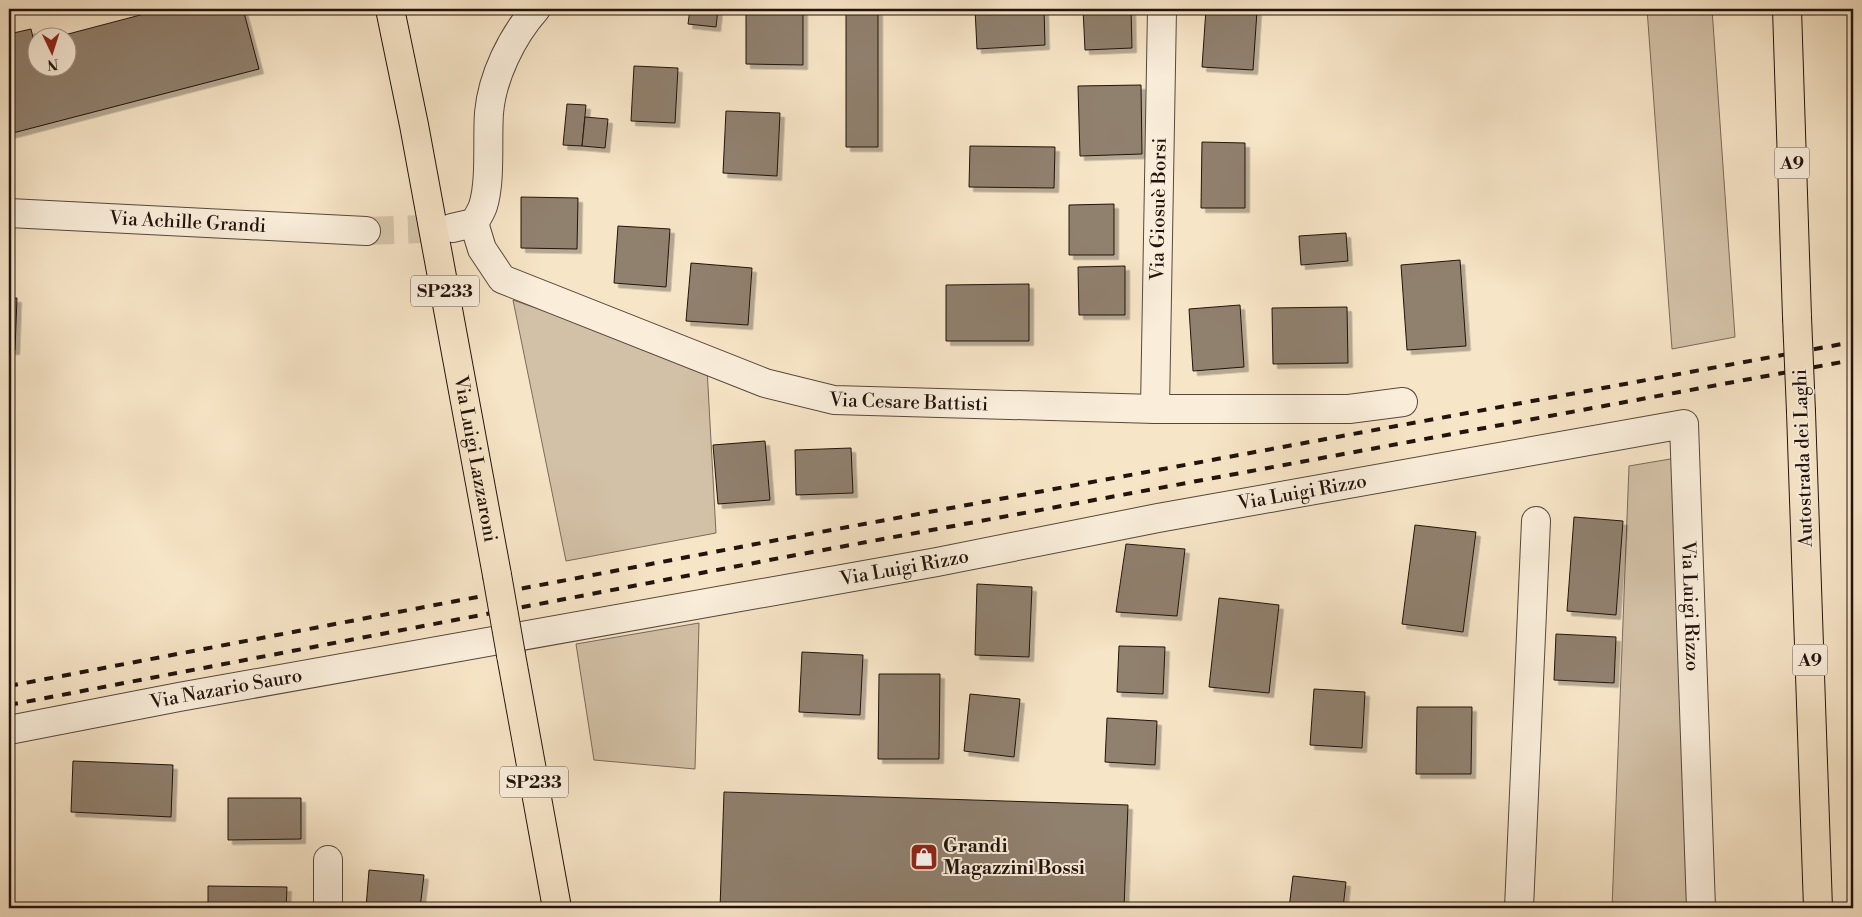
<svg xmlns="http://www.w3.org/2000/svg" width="1862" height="917" font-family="'Libre Bodoni',serif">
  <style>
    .green { fill: #d3c1a7; stroke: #7a6a5a }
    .building { fill: #90806e; stroke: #21130d; filter: url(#shadow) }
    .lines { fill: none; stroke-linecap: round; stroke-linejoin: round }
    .minor-tunnel { stroke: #d7c6ab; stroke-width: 28; stroke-dasharray: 28 14; stroke-linecap: butt }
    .minor-casing { stroke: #56483c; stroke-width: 30 }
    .major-casing { stroke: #21130d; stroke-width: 30 }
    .highway-casing { stroke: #21130d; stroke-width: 30 }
    .minor { stroke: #faeedb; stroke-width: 28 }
    .major { stroke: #f7e5c7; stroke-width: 28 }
    .highway { stroke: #f7e5c7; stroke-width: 28 }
    .rail { stroke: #21130d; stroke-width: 4; stroke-dasharray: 9 9; stroke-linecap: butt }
    .major-bridge-casing { stroke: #21130d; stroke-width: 30; stroke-linecap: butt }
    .highway-bridge-casing { stroke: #21130d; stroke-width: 30; stroke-linecap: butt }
    .major-bridge { stroke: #f7e5c7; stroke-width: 28 }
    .highway-bridge { stroke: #f7e5c7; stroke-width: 28 }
    .labels { text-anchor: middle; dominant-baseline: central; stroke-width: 4; stroke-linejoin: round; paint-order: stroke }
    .shield { fill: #faeedb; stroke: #62554b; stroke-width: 1 }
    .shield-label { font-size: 18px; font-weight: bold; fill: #21130d }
    .street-label { font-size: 19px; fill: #21130d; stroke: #faeedb }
    .poi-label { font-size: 19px; font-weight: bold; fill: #21130d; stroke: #faeedb; text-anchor: start }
  </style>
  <defs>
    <filter id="shadow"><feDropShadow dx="4.5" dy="4.5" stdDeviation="0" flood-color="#0004"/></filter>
  </defs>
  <rect width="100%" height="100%" fill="#f7e5c7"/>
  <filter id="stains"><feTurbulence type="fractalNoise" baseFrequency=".004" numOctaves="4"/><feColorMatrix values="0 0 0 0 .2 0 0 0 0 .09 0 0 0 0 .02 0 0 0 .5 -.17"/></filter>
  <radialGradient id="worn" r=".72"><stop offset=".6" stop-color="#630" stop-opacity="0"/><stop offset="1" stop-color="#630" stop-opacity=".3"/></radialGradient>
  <g class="green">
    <path d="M1647 9H1712L1735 337 1672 349Z"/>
    <path d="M513 300 707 368 716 533 566 561Z"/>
    <path d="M1676 458 1689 908H1612L1629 466Z"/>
    <path d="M699 623 695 769 594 760 576 644Z"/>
  </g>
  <g class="building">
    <path d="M163 9H243L259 69 9 134V34L31 29 34 42H38V68H68V38H53Z"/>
    <path d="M690 9H718L716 27 688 24Z"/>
    <path d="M746 9H803V65L746 64Z"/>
    <path d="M975 9H1044L1045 45 977 49Z"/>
    <path d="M1083 9H1131L1132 48 1085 50Z"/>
    <path d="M1206 9 1257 11 1253 70 1202 67Z"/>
    <path d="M878 11V147H846V12Z"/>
    <path d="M634 66 678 68 675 123 631 121Z"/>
    <path d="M1141 85 1142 154 1080 156 1078 86Z"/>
    <path d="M567 104 586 105 582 146 563 145Z"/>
    <path d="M726 111 780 113 777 176 723 173Z"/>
    <path d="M585 117 608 119 605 148 582 146Z"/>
    <path d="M1202 142 1245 143V208H1201Z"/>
    <path d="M970 146 1055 147 1054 188 969 187Z"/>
    <path d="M521 197 578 198 577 249 521 248Z"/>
    <path d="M1114 204V255H1069V205Z"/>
    <path d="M618 226 670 229 666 287 614 283Z"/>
    <path d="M1346 233 1348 261 1301 265 1299 236Z"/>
    <path d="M1460 260 1466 346 1407 350 1401 265Z"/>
    <path d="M691 263 752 268 748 325 686 321Z"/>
    <path d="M1125 266V315H1079L1078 267Z"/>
    <path d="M1029 284V341H946V285Z"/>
    <path d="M9 298H17L15 350H9Z"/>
    <path d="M1240 305 1244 367 1193 371 1189 309Z"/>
    <path d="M1347 307 1348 363 1273 364 1272 308Z"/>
    <path d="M765 441 770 500 718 504 713 445Z"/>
    <path d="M851 448 853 493 796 495 795 450Z"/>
    <path d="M1574 517 1623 521 1616 615 1567 611Z"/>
    <path d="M1415 525 1476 532 1463 632 1402 624Z"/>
    <path d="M1126 544 1185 549 1177 616 1116 612Z"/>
    <path d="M977 584 1032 587 1029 657 975 655Z"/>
    <path d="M1219 598 1279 605 1269 693 1209 687Z"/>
    <path d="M1556 634 1616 637 1614 683 1554 680Z"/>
    <path d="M1119 646 1165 647 1163 694 1117 692Z"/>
    <path d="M802 652 863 655 860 715 799 712Z"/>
    <path d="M879 674H940L939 759H878Z"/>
    <path d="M1314 689 1365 692 1362 748 1310 745Z"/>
    <path d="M970 694 1020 699 1014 757 964 751Z"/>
    <path d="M1417 707H1472L1471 774H1416Z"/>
    <path d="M1107 718 1157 721 1155 765 1105 762Z"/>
    <path d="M73 761 173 765 171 817 71 812Z"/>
    <rect x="9" y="783" width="1" height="43"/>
    <path d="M724 792 1128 805 1124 908H720Z"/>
    <path d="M228 798H301V839L228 840Z"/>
    <path d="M369 870 424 875 420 908H366Z"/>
    <path d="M1293 876 1346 882 1343 908H1289Z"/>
    <path d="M208 886 287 887 286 908H208Z"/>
  </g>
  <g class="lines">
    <path class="minor-tunnel" d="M366 231 452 228"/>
    <defs>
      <g id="minor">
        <path id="s1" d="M9 213 366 231"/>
        <path id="s2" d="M474 223 482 249 502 279 765 383 834 400 1155 409H1349L1403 402"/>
        <path d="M452 228 474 223C477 218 481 212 483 206 491 181 487 140 489 113 492 77 512 36 536 9"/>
        <path id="s3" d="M1155 409 1162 9"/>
        <path id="s4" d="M9 730 179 697 937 562 1158 518 1684 424 1701 908"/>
        <path d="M328 860V908"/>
        <path d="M1519 908 1536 521"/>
      </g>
      <g id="major">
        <path id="s5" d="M390 9 414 125 497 575"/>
        <path d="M511 655 557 908"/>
      </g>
      <g id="highway">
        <path d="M1787 9 1797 317"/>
        <path d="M1801 412 1818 908"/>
      </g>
    </defs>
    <use href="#minor" class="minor-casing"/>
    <use href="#major" class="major-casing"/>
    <use href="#highway" class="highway-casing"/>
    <use href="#minor" class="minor"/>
    <use href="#major" class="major"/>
    <use href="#highway" class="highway"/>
    <g class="rail">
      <path d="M9 686 777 540 1853 342"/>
      <path d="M9 705 780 558 1853 360"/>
    </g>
    <defs>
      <path id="major-bridge" d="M497 575 511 655"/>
      <path id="highway-bridge" d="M1797 317 1801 412"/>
    </defs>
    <use href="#major-bridge" class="major-bridge-casing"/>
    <use href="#highway-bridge" class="highway-bridge-casing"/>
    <use href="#major-bridge" class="major-bridge"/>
    <use href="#highway-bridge" class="highway-bridge"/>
  </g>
  <defs>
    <symbol id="shop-square" viewBox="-11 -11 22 22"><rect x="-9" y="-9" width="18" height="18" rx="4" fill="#8f2418" stroke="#faeedb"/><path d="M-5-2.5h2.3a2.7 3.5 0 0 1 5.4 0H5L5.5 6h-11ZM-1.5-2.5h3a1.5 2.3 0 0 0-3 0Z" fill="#fff"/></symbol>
  </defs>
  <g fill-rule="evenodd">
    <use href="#shop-square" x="908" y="841" width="32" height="32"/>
  </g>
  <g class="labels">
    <g class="shield">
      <rect x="1774.5" y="147.5" width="35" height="31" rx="4"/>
      <rect x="411" y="275.5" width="68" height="31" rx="4"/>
      <rect x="1792.5" y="644.5" width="35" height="31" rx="4"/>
      <rect x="500" y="766.5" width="68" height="31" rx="4"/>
    </g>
    <g class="shield-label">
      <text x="1792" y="163">A9</text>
      <text x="445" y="291">SP233</text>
      <text x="1810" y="660">A9</text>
      <text x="534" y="782">SP233</text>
    </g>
    <g class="street-label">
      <text stroke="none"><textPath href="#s3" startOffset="200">Via Giosuè Borsi</textPath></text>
      <text stroke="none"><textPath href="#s1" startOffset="179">Via Achille Grandi</textPath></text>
      <text stroke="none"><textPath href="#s2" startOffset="492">Via Cesare Battisti</textPath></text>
      <text stroke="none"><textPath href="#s5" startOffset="458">Via Luigi Lazzaroni</textPath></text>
      <text transform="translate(1803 458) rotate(-92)">Autostrada dei Laghi</text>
      <text stroke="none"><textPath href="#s4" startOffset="1315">Via Luigi Rizzo</textPath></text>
      <text stroke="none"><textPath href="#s4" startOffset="910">Via Luigi Rizzo</textPath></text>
      <text stroke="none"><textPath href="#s4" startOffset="1885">Via Luigi Rizzo</textPath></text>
      <text stroke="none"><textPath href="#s4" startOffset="221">Via Nazario Sauro</textPath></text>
    </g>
    <g class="poi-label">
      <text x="943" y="846">Grandi<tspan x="943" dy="22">Magazzini Bossi</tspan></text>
    </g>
  </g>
  <rect width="1862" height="917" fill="none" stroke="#f7e5c7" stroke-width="30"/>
  <rect x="10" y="10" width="1842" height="897" fill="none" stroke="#21130d" stroke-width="2.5"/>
  <rect x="15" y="15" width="1832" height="887" fill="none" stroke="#21130d"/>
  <g transform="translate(52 52) rotate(176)"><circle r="24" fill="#faeedb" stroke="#a39689"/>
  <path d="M0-4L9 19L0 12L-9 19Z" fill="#8f2418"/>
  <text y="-8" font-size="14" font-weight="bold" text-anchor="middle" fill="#21130d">N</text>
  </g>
  <rect width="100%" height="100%" filter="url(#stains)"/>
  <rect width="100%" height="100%" fill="url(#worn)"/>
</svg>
